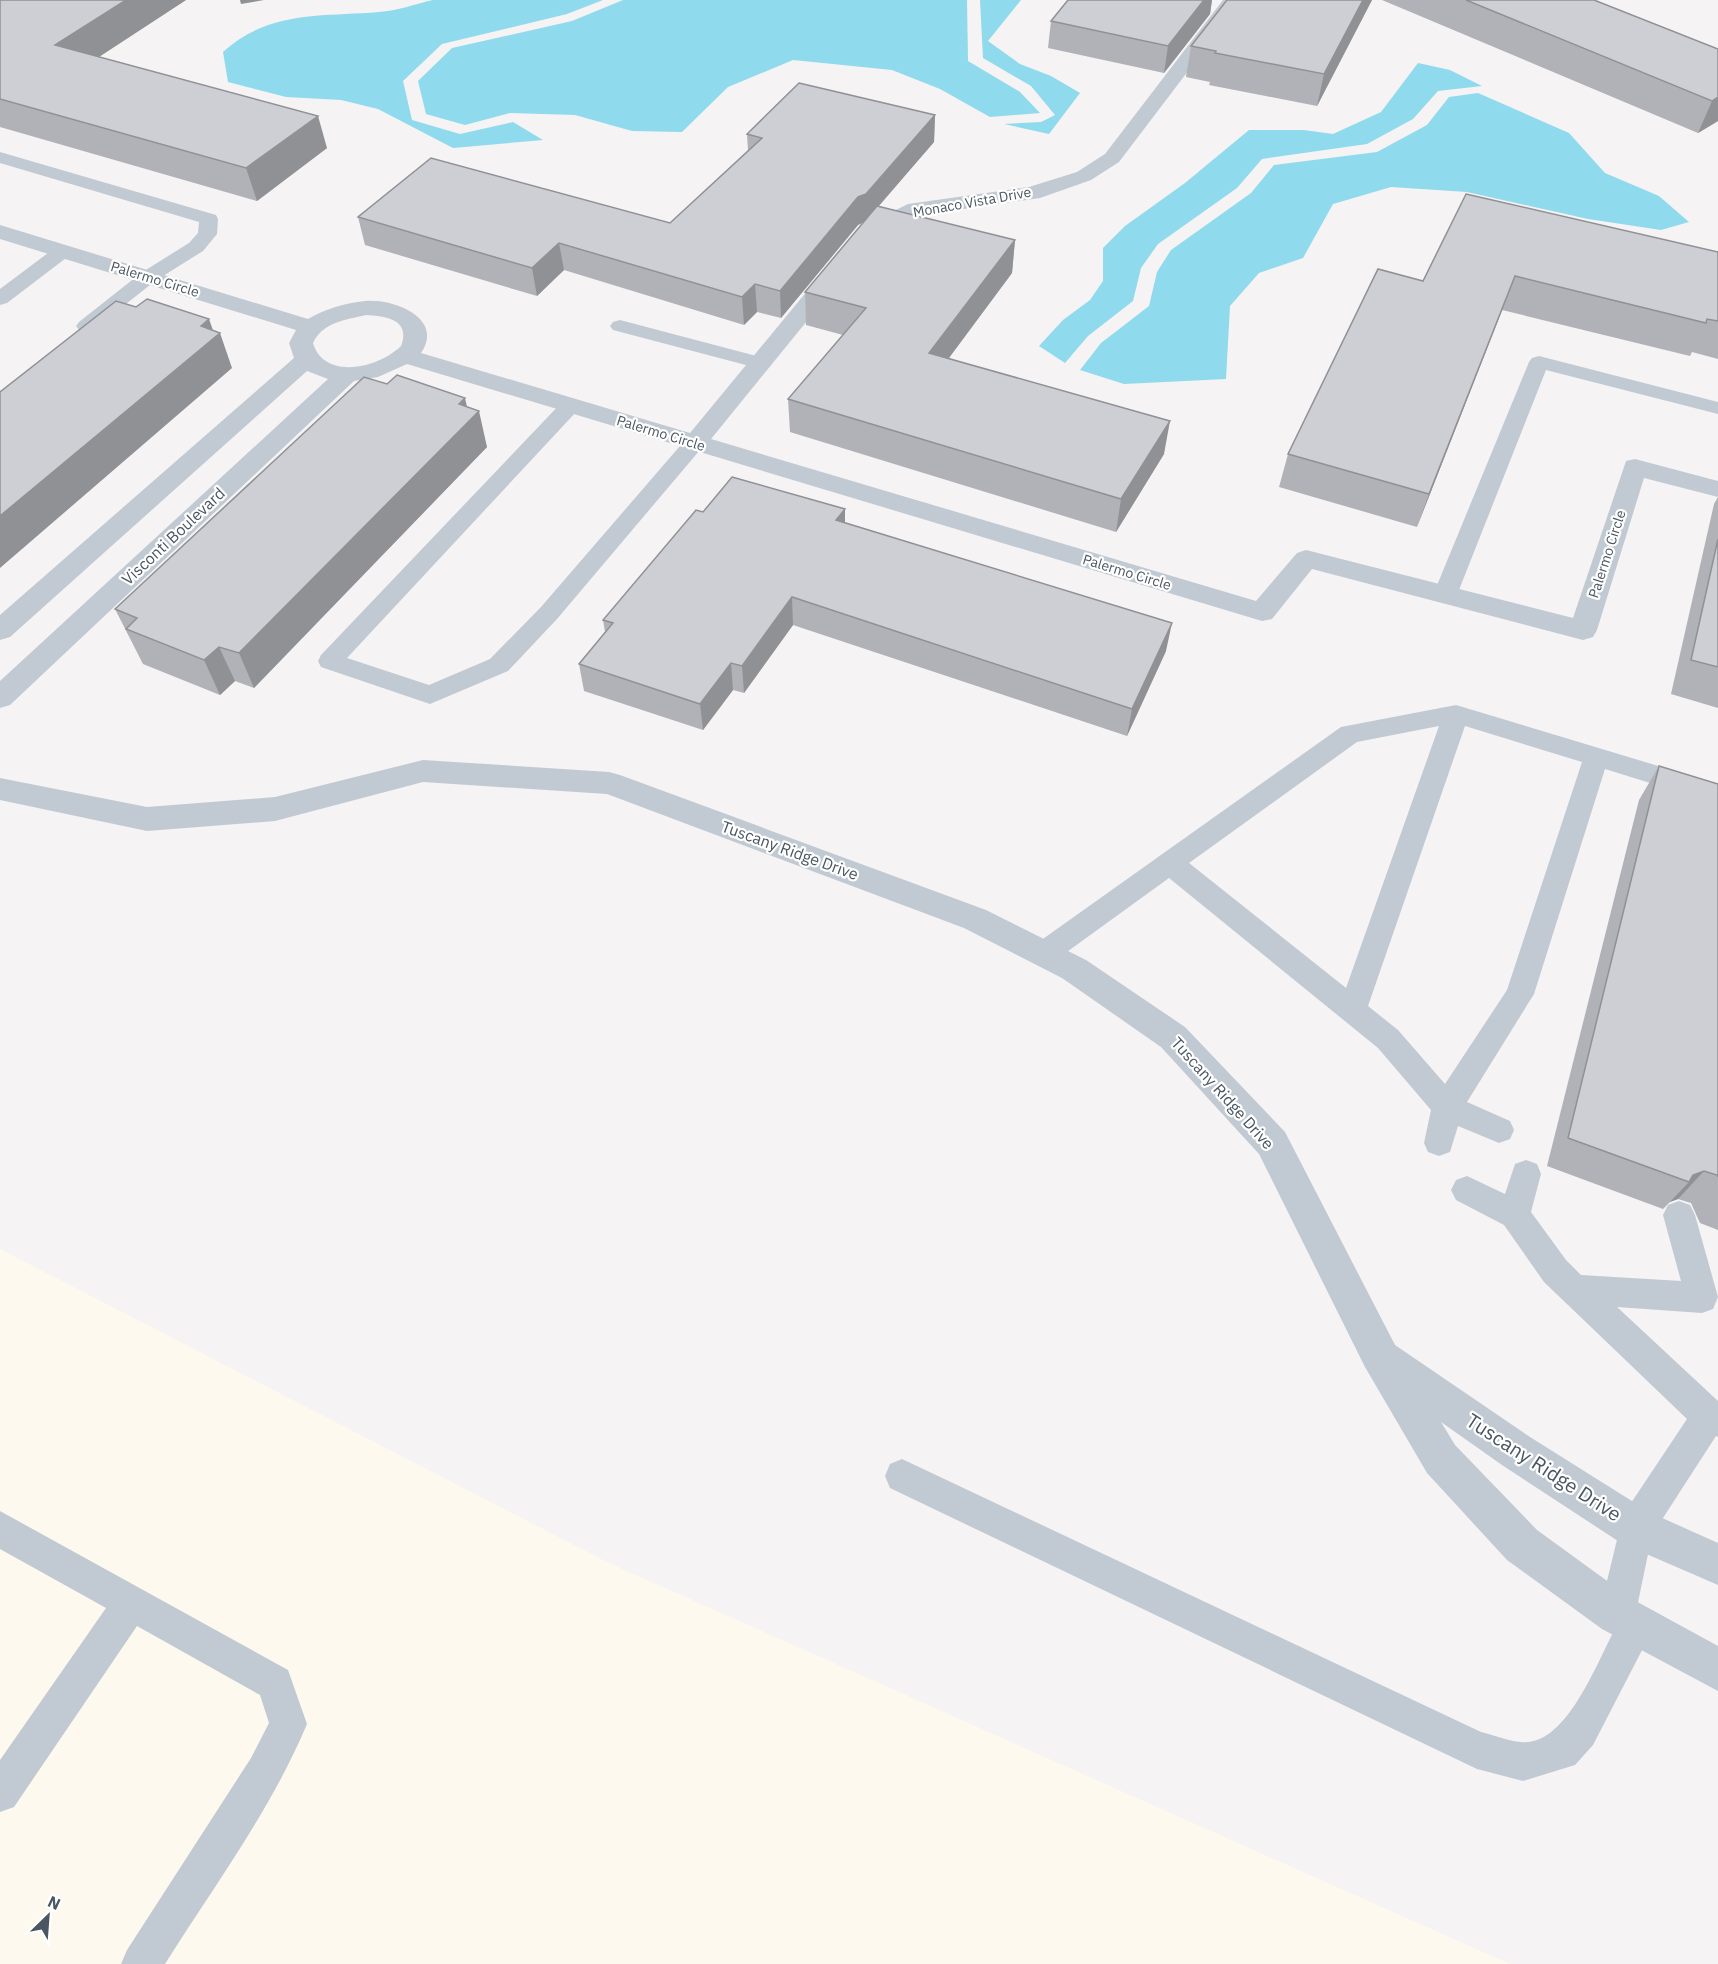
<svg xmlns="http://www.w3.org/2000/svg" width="1718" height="1964" font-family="'IBM Plex Sans',sans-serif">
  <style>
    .commercial { fill: #fdf9ef }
    .water { fill: #90daee }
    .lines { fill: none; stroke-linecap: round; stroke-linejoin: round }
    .service { fill: #c1cad2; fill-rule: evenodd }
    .minor { fill: #c1cad2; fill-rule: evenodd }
    .wall { fill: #b0b2b7 }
    .shaded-wall { fill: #909195 }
    .building { fill: #cdcfd5; stroke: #909195; stroke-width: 1.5 }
    .labels { text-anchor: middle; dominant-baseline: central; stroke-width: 4.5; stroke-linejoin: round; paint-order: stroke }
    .far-street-label { font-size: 14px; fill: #4a5661; stroke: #fff }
    .street-label { font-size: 16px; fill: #4a5661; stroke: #fff }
    .near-street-label { font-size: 20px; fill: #4a5661; stroke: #fff }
  </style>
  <rect width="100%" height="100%" fill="#f5f3f3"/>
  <path class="commercial" d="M0 1249 609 1563 1510 1964H0Z"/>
  <g class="water">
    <path d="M433 0H603L567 14 442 44 403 81 412 120 460 134 513 122 543 140 453 148 378 109 341 100 286 97 228 82 223 52C269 10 321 17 379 12 397 11 415 4 433 0Z"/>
    <path d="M623 0H967L968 61 1020 92 1040 113 990 117 940 89 892 70 793 60 728 87 682 132 632 131 575 115 510 113 465 125 426 114 418 81 452 48 572 21Z"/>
    <path d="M980 0H1021L988 41 1020 64 1051 76 1080 93 1049 134 1004 124 1041 122 1055 115 1031 86 983 58Z"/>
    <path d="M1418 63 1450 70 1482 86 1438 91 1413 119 1367 144 1262 159 1237 188 1158 244 1141 268 1133 301 1088 336 1065 363 1039 346 1063 320 1090 300 1103 281V248L1125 226 1185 183 1249 130H1304L1333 134 1381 112Z"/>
    <path d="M1478 93 1569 133 1605 173 1659 196 1689 222 1661 230 1588 219 1467 192 1391 187 1333 204 1303 258 1259 273 1230 306 1226 379 1124 384 1080 370 1101 343 1149 306 1157 272 1171 250 1251 193 1274 165 1377 152 1427 125 1449 97Z"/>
  </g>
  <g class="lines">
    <g class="service">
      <path d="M0 152 216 215 218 219 217 234 203 251 155 281 93 330H79L76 326 79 322 141 273 189 243 198 233 199 222 0 163Z"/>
      <path d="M63 245 70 247 73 251 70 255 7 303 0 305V289L56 247Z"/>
      <path d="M620 320 768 359 771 363 768 367 761 369 613 330 610 326 613 322Z"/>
      <path d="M1539 356 1718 402V414L1546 370 1457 595 1453 601 1445 603 1437 601 1433 595 1529 362 1532 358Z"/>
      <path d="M570 400 577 401 581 406 577 411 347 658 429 685 490 659 541 607 686 439H702L705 444 557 619 508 671 430 704 321 667 318 661 321 655 563 401Z"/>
      <path d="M1456 705 1718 784V804L1605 769 1534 994 1467 1102 1510 1121 1514 1130 1510 1139 1499 1143 1458 1126 1450 1152 1439 1156 1428 1152 1424 1143 1431 1110 1378 1048 1169 878 1053 962 1043 965 1033 962 1029 954 1033 946 1341 727ZM1439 726 1346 988 1189 863 1357 742ZM1465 726 1582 762 1507 990 1445 1084 1398 1030 1368 1006Z"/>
      <path d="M1526 1160 1537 1164 1541 1174 1531 1212 1566 1260 1581 1275 1681 1281 1663 1215 1668 1205 1679 1201 1690 1205 1695 1215 1718 1297 1713 1309 1702 1313 1617 1307 1718 1401V1437L1716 1436 1652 1535 1637 1607 1650 1612 1655 1625 1593 1745 1575 1765 1523 1781 1477 1769 890 1488 885 1476 890 1464 902 1459 1481 1732C1494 1735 1508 1741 1521 1742 1566 1747 1596 1664 1614 1631L1604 1627 1599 1614 1623 1515 1687 1419 1544 1282 1504 1225 1456 1200 1451 1190 1456 1180 1467 1176 1505 1194 1515 1164Z"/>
      <path d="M0 1511 288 1670 307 1724C271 1810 214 1886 165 1964H121L127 1950 251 1758 269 1723 260 1695 137 1626 14 1807 0 1812V1760L106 1608 0 1549Z"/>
    </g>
    <g class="minor">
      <path d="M1223 0H1242L1119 162 1091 180 1040 198 921 215 867 240 859 238 856 233 859 228 908 204 1029 187 1077 172 1105 154Z"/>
      <path d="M0 225 308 319C325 309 345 303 365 301 393 298 445 318 421 353L690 433 826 268H842L845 273 842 278 711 439 1256 601 1297 553 1306 550 1573 618 1626 461 1635 459 1718 481V497L1644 478 1597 630 1593 637 1583 640 1312 569 1272 619 1262 621 407 364 378 377 354 381 10 705 0 708V681L328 379 307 371 10 637 0 640V615L294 358 289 343 296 330 0 239ZM366 315C387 316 411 320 401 346 379 368 324 381 313 343 323 322 345 320 366 315Z"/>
      <path d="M423 760 609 772 620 775 986 910 1086 960 1185 1027 1285 1132 1395 1345 1530 1437 1651 1513 1718 1543V1585L1621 1543 1502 1465 1441 1422 1455 1445 1537 1530 1632 1599 1718 1646V1691L1602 1629 1507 1560 1427 1473 1365 1367 1259 1154 1161 1047 1062 978 964 928 607 794 423 782 275 821 147 831 0 800V778L147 807 275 797Z"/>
    </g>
  </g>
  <g class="wall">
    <path d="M0 0H186L99 57 327 148 257 201 0 127Z"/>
    <path d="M1068 0H1212L1210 14 1164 73 1048 48 1051 21Z"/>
    <path d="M1227 0H1372L1317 106 1209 85 1210 82 1186 77 1191 46Z"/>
    <path d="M1382 0H1594L1718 49V121L1698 133Z"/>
    <path d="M935 115 934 142 878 206 1015 240 1012 273 949 358 1164 454 1116 532 790 432 788 399 843 335 806 325 805 292 864 222 858 225 781 318 757 312 744 325 564 270 537 296 365 245 358 217 670 223 748 151 747 134Z"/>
    <path d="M1718 252V359L1692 352 1690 356 1502 310 1417 527 1279 487 1288 454 1423 281Z"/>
    <path d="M467 407 487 447 254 688 235 681 220 695 143 664 115 609Z"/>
    <path d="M1718 497V708L1671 694 1714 504Z"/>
    <path d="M845 509V523L1166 651 1127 736 793 625 744 693 733 690 703 730 584 691 579 664 605 632 603 620 703 512Z"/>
    <path d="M1659 766 1718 784V1230L1700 1223 1691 1203 1678 1199 1670 1202 1663 1209 1547 1166 1639 800Z"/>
  </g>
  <g class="shaded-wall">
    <path d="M126 0H186L68 77 55 45Z"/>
    <path d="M240 0H264L241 4Z"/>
    <path d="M1204 0H1212L1210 14 1164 73 1168 46Z"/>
    <path d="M1363 0H1372L1317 106 1324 74Z"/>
    <path d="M1718 97V121L1698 133 1712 101Z"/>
    <path d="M935 115 934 142 866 221 858 225 781 318 780 291 858 197Z"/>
    <path d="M318 116 327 148 257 201 246 168Z"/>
    <path d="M1015 240 1012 273 928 386 929 353Z"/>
    <path d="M559 243 564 270 537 296 532 268Z"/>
    <path d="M1515 276 1502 310 1417 527 1429 494Z"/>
    <path d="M755 284 757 312 744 325 742 297Z"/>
    <path d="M209 319 215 336 220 333 232 368 0 568V516Z"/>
    <path d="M465 398 470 420 479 411 487 447 254 688 239 653Z"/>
    <path d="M1170 421 1164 454 1116 532 1121 499Z"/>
    <path d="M845 509V536L836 520Z"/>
    <path d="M792 597 793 625 744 693 742 666Z"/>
    <path d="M1172 623 1166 651 1127 736 1132 709Z"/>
    <path d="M219 647 235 681 220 695 204 660Z"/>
    <path d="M731 663 733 690 703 730 700 704Z"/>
    <path d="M1704 1171 1678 1199 1670 1202 1689 1182 1693 1175Z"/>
  </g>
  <g class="building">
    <path d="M0 0H126L55 45 318 116 246 168 0 99Z"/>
    <path d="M1068 0H1204L1168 46 1051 21Z"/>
    <path d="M1227 0H1363L1324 74 1215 53 1216 51 1191 46Z"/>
    <path d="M1466 0H1594L1718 49V97L1712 101Z"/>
    <path d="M799 83 935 115 866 194 858 197 780 291 755 284 742 297 559 243 532 268 358 217 431 158 670 223 762 138 747 134Z"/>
    <path d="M1466 194 1718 252V321L1707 319 1706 323 1515 276 1429 494 1288 454 1378 269 1423 281Z"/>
    <path d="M877 206 1015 240 929 353 1170 421 1121 499 788 399 866 308 805 292Z"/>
    <path d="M147 299 209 319 201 326 220 333 0 516V392L116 301 136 307Z"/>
    <path d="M397 375 465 398 459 404 479 411 239 653 219 647 204 660 126 629 137 618 115 609 364 377 387 384Z"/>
    <path d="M732 477 845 509 836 520 1172 623 1132 709 792 597 742 666 731 663 700 704 579 664 613 623 603 620 696 510 703 512Z"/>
    <path d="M1718 539V667L1691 660Z"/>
    <path d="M1659 766 1718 784V1177L1717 1175 1704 1171 1693 1175 1689 1182 1568 1138Z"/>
  </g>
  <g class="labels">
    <g class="far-street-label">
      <text transform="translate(972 202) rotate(-10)">Monaco Vista Drive</text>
      <text transform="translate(155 279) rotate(17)">Palermo Circle</text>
      <text transform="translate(661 433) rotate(17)">Palermo Circle</text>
      <text transform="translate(1607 554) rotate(-72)">Palermo Circle</text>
      <text transform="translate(1127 572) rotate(17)">Palermo Circle</text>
    </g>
    <g class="street-label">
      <text transform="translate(173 536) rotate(-43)">Visconti Boulevard</text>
      <text transform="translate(790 850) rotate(20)">Tuscany Ridge Drive</text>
      <text transform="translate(1223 1093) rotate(48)">Tuscany Ridge Drive</text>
    </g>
    <g class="near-street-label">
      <text transform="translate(1544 1467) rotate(33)">Tuscany Ridge Drive</text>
    </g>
  </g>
  <g transform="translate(48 1916) rotate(25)" stroke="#ffffff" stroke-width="4.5" paint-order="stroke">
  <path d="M0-4.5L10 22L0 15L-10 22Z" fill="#4a5661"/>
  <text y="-9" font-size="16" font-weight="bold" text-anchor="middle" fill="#4a5661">N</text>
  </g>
</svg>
